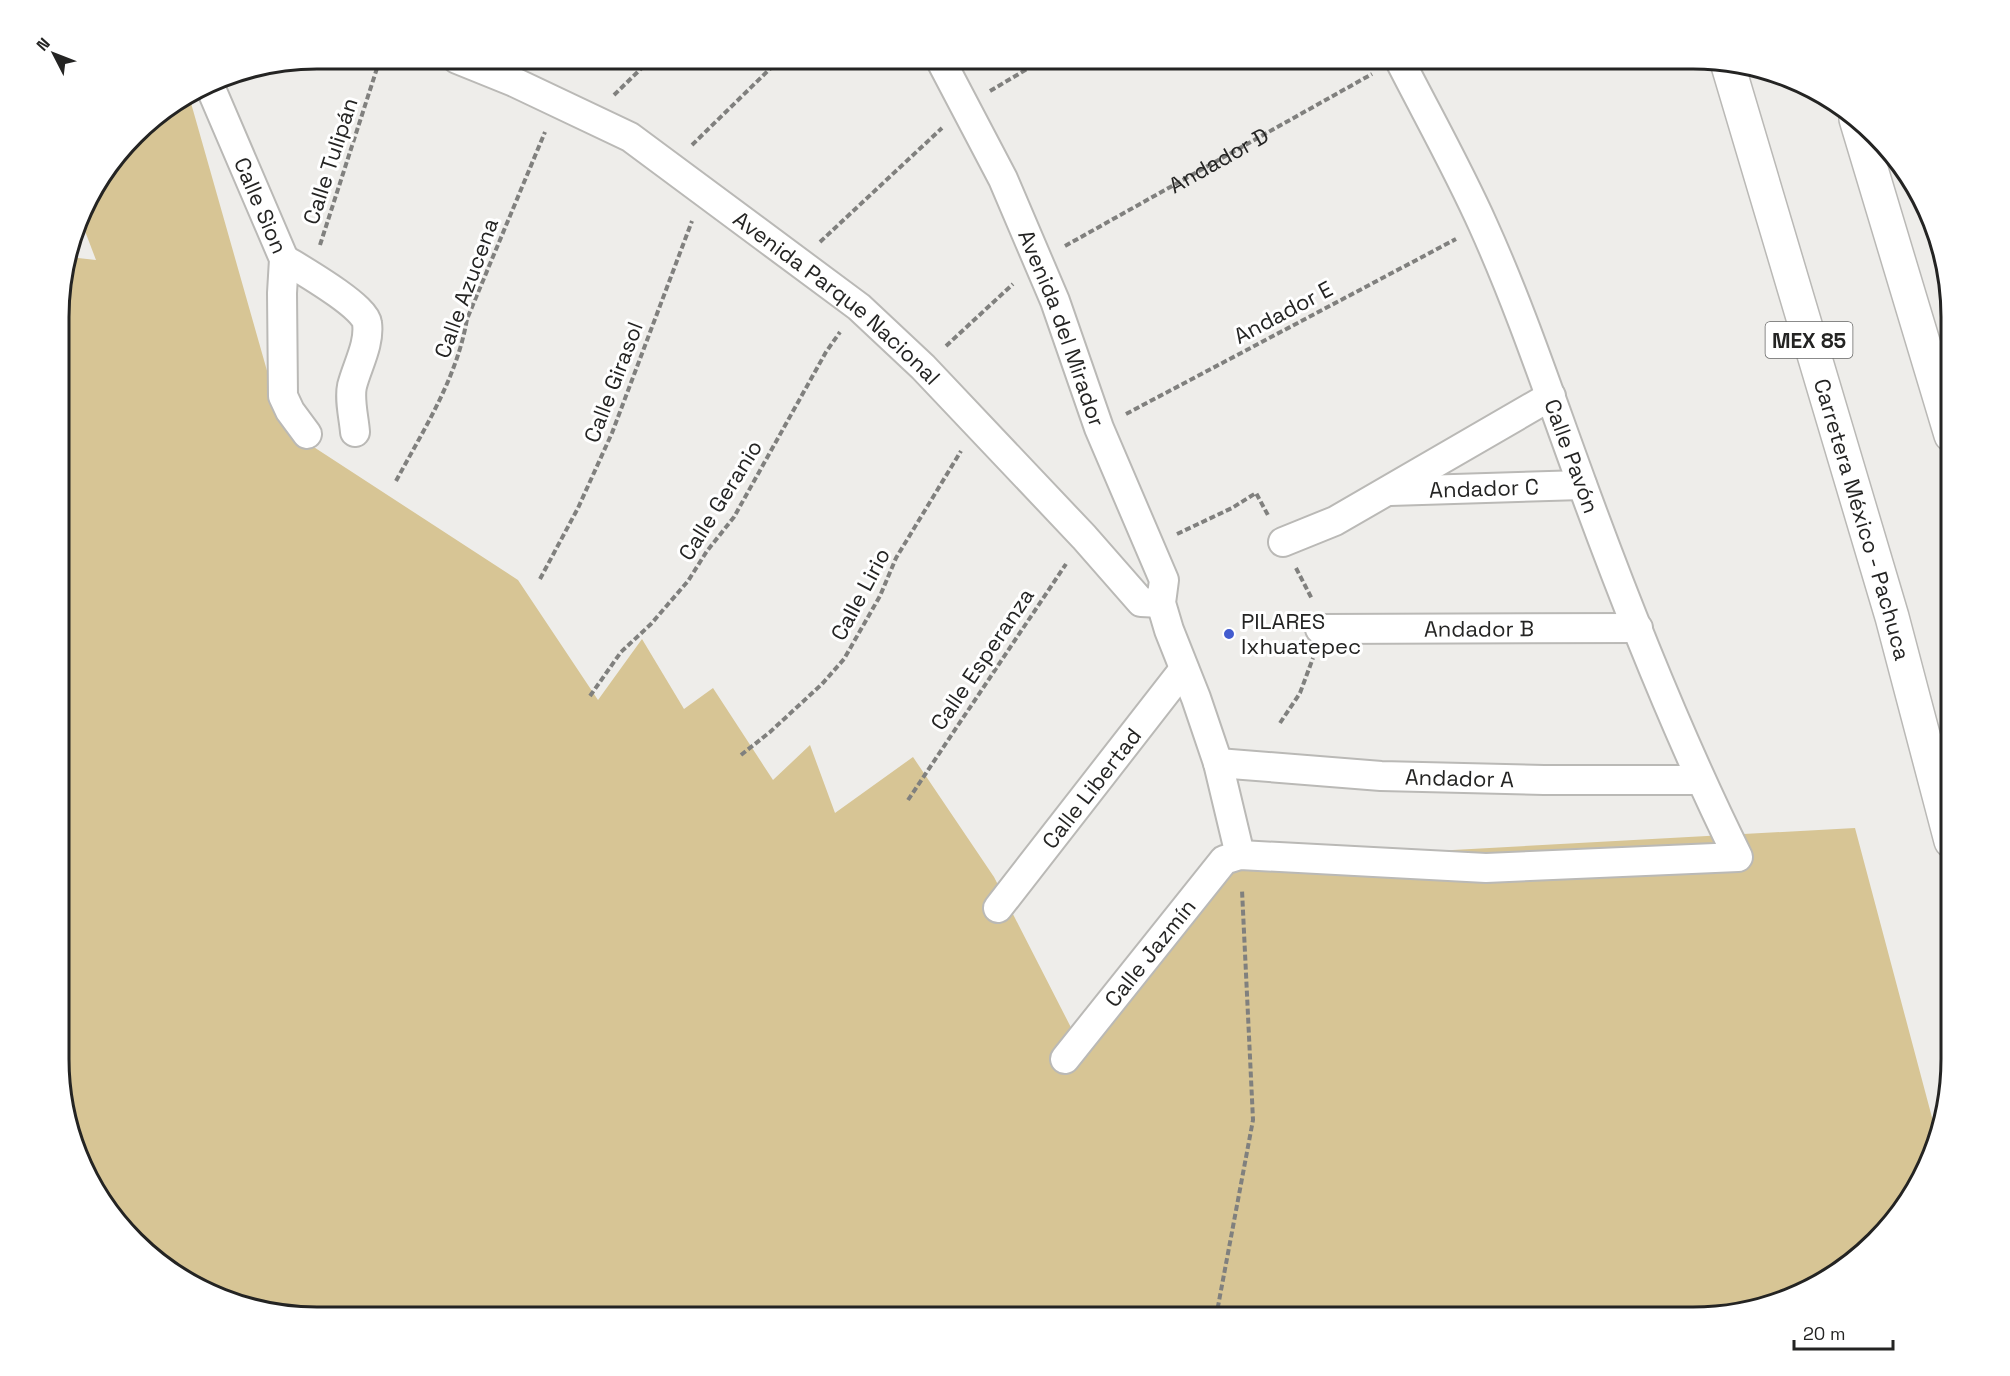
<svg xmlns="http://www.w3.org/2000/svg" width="2010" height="1376" font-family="'Space Grotesk',sans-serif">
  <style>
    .green { fill: #d7c595 }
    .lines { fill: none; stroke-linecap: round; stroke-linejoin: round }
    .street-casing { stroke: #bab9b6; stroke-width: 32 }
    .highway-casing { stroke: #bab9b6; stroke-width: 36 }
    .path { stroke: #80807e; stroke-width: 4; stroke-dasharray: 6 3; stroke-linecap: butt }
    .street { stroke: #fff; stroke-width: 28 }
    .highway { stroke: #fff; stroke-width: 33 }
    .poi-dot { fill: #435ccf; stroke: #fff; stroke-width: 2 }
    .labels { text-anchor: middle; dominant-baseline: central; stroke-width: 6; stroke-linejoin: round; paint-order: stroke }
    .shield { fill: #fff; stroke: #666665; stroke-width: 1.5 }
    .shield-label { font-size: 21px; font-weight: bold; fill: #242423 }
    .street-label { font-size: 22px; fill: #242423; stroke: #fff }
    .poi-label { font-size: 22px; fill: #242423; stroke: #fff; text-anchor: start }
    .rim { fill: none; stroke: #242423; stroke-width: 3 }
  </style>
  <rect width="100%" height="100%" fill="#eeedea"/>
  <path class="green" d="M189 96 283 427 518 580 598 700 642 639 684 709 713 688 773 780 810 745 835 813 913 757 994 877 1083 1051 1233 862 1855 828 1938 1140 1898 1216 1808 1291 1694 1317H300L233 1304 160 1264 93 1188 61 1093V283L69 257 96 260 80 218 85 202 146 123Z"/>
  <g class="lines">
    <defs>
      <g id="street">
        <path id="s2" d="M457 59 514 82 630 137 859 307 923 367 1084 537 1141 602 1161 603"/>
        <path id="s3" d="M940 59 1003 179 1055 301 1099 428 1164 580 1161 603 1169 630 1196 698 1218 763 1240 855"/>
        <path id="s4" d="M209 84 284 259 282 293 283 396 290 411 307 434"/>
        <path d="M284 259C300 269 365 306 367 323 370 344 357 366 352 386 349 400 354 418 355 432"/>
        <path id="s5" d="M1390 491 1582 485"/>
        <path d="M1283 542 1335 521 1551 396"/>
        <path id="s6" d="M1320 629 1638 628"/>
        <path id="s7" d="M1218 763 1381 776 1544 780H1700"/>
        <path id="s8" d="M998 908 1184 669"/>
        <path id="s9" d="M1065 1059 1224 860 1240 855 1486 868 1738 857C1678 736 1628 610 1582 484 1550 397 1521 309 1483 225 1458 169 1427 114 1399 59"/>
      </g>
      <g id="highway">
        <path id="s10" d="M1727 62 1892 617 1951 841"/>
        <path d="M1856 119 1951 435"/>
      </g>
    </defs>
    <use href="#street" class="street-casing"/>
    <use href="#highway" class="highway-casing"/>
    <g class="path">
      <path d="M990 91 1044 59"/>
      <path d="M614 95 651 59"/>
      <path d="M692 145 780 59"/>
      <path d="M820 242 942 128"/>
      <path d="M320 245 380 59"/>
      <path id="s1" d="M1065 246 1372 74"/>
      <path d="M946 346 1013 284"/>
      <path d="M1126 414 1456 239"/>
      <path d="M396 481C424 429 457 378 467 319L545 132"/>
      <path d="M1177 534 1232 508 1256 493 1269 517"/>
      <path d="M1296 568 1312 599"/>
      <path d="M540 579 578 508 612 433 692 221"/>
      <path d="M590 696 621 652 651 624 688 581 707 551 734 517 826 352 840 332"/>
      <path d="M1280 723 1300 693 1313 658"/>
      <path d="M741 755 770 732 822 684 844 659 880 596 896 558 961 451"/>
      <path d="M908 800 1066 564"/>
      <path d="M1216 1317 1253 1120 1242 890"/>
    </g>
    <use href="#street" class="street"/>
    <use href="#highway" class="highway"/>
  </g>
  <circle class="poi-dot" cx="1229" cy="634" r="6"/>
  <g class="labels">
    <rect class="shield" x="1765.5" y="322" width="87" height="36" rx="4.5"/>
    <g class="shield-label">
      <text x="1809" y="340">MEX 85</text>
    </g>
    <g class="street-label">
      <text transform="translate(330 161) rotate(-72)">Calle Tulipán</text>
      <text stroke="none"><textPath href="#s1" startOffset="176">Andador D</textPath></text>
      <text stroke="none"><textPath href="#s4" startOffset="132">Calle Sion</textPath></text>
      <text transform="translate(466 288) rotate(-70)">Calle Azucena</text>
      <text stroke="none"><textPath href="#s2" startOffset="452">Avenida Parque Nacional</textPath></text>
      <text transform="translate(1283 312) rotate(-28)">Andador E</text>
      <text stroke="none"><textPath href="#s3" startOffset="296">Avenida del Mirador</textPath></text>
      <text transform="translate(613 382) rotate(-69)">Calle Girasol</text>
      <text transform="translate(1572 456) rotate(70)">Calle Pavón</text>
      <text stroke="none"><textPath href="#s5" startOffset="94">Andador C</textPath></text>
      <text transform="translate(720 500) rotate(-58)">Calle Geranio</text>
      <text stroke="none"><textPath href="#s10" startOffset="477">Carretera México - Pachuca</textPath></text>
      <text transform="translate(860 594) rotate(-62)">Calle Lirio</text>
      <text stroke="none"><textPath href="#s6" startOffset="159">Andador B</textPath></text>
      <text transform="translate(982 659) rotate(-56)">Calle Esperanza</text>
      <text stroke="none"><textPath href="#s7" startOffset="242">Andador A</textPath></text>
      <text stroke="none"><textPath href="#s8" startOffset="152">Calle Libertad</textPath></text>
      <text stroke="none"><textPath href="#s9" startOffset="136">Calle Jazmín</textPath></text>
    </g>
    <g class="poi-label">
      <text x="1241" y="621">PILARES<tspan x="1241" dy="25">Ixhuatepec</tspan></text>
    </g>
  </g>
  <path d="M0 0H2010V1376H0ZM317 69H1693A248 248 0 0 1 1941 317V1059A248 248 0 0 1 1693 1307H317A248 248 0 0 1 69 1059V317A248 248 0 0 1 317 69Z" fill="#fff" fill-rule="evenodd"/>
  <path class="rim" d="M317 69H1693A248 248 0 0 1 1941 317V1059A248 248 0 0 1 1693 1307H317A248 248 0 0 1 69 1059V317A248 248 0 0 1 317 69Z"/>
  <g transform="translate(54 54) rotate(312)" stroke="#ffffff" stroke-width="4.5" paint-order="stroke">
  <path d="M0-4.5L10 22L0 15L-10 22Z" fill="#242423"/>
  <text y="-9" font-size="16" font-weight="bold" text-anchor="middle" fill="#242423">N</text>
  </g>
  <path d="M1794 1340v9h99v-9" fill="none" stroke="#242423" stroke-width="3"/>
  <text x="1803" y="1340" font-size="18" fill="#242423" stroke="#ffffff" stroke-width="4.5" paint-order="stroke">20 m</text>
</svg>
